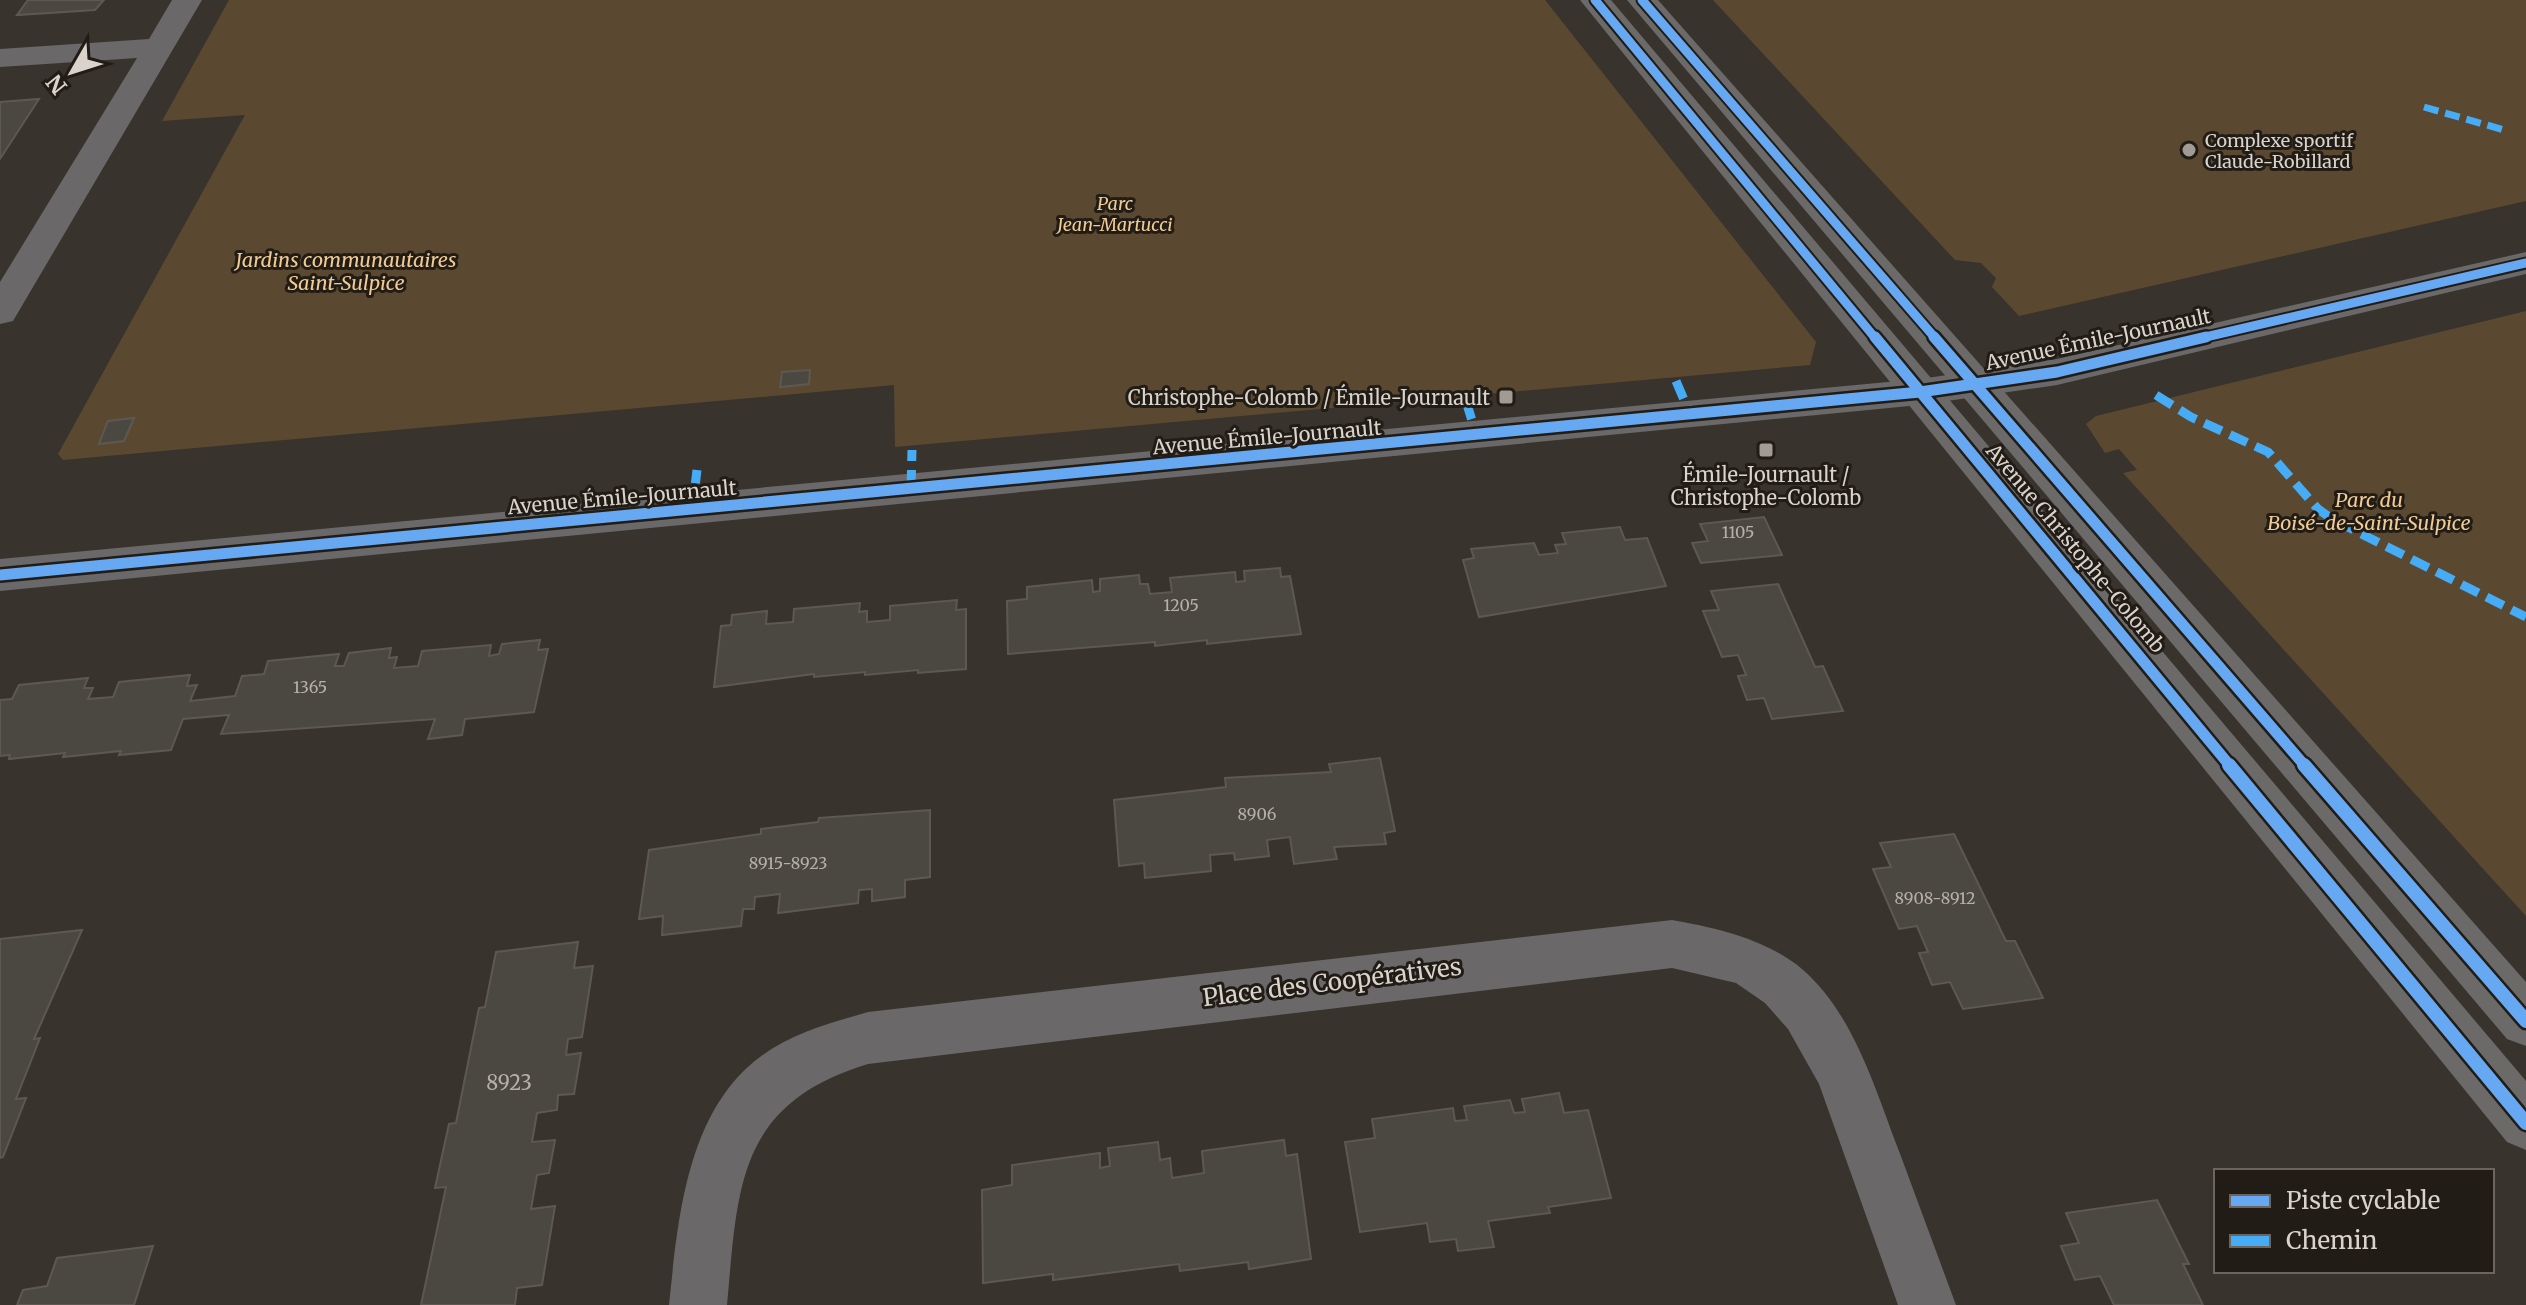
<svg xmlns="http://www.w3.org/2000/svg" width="2526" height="1305" font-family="Merriweather,serif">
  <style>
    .green { fill: #5a4930 }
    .building { fill: #4b4741; stroke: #5d5952; stroke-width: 2 }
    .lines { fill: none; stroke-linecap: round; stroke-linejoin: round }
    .minor { fill: #6a6869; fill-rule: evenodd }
    .secondary { fill: #6c6a69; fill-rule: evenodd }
    .quiet-far1 { stroke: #46acf6; stroke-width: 7; stroke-dasharray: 15 7; stroke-linecap: butt }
    .quiet { stroke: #46acf6; stroke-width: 9; stroke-dasharray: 19 9; stroke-linecap: butt }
    .cycleway-far2-casing { stroke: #211c16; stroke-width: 13 }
    .cycleway-far1-casing { stroke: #211c16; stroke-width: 16 }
    .cycleway-casing { stroke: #211c16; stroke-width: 19 }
    .cycleway-far2 { stroke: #66a8f1; stroke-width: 9 }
    .cycleway-far1 { stroke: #66a8f1; stroke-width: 11 }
    .cycleway { stroke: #66a8f1; stroke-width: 14 }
    .poi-dot { fill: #a19b93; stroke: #211c16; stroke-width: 3 }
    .labels { text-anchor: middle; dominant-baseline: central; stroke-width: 6; stroke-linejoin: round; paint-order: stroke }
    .number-label { font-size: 16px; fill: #b6b0a8 }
    .far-poi-label { font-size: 18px; fill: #d9d3cb; stroke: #211c16; text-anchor: start }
    .far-park-label { font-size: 18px; font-style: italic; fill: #f2cb92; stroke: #211c16 }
    .park-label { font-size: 20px; font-style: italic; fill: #f2cb92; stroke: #211c16 }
    .street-label { font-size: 20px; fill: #d9d3cb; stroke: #211c16 }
    .poi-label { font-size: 20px; fill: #d9d3cb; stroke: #211c16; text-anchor: end }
    .near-number-label { font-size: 20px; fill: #b6b0a8 }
    .near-street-label { font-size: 24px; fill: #d9d3cb; stroke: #211c16 }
  </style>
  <rect width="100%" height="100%" fill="#38332c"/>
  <g class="green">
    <path d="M229 0H1545L1816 342 1810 365 895 447 894 385 63 460 58 454 245 115 162 121Z"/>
    <path d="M1713 0H2526V201L2019 316 1992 287 1996 278 1981 263 1955 260Z"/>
    <path d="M2526 311V916L2123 473 2137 470 2119 449 2105 453 2086 424 2096 416Z"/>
  </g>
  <g class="building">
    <path d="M28 0H104L95 10 17 15Z"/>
    <path d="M39 99 0 159V102Z"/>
    <path d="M810 370 809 384 780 387 782 372Z"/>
    <path d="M134 418 124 441 99 444 108 421Z"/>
    <path d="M1764 517 1782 555 1701 563 1692 543 1708 541 1700 524Z"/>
    <path d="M1620 527 1625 540 1647 538 1666 586 1479 617 1463 560 1474 558 1471 549 1534 543 1539 555 1558 553 1555 545 1566 544 1562 533Z"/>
    <path d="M1280 568 1281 577 1290 576 1301 634 1207 644V640L1155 646V642L1008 654 1007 601 1027 599V587L1092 580 1093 592 1100 591V579L1139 575 1140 584H1148L1150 594 1172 592 1170 578 1235 572 1236 582 1245 581 1244 571Z"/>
    <path d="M1778 584 1815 667 1823 666 1843 711 1772 719 1764 698 1747 700 1738 676 1746 675 1738 655 1722 657 1703 611 1719 610 1711 591Z"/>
    <path d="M957 600 956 610 966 609V669L918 673V670L865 675V672L814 677V674L714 687 721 626 731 625 732 615 767 611 766 624 793 622 794 609 860 603 859 612 867 611V622L890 620V606Z"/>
    <path d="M540 640 538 650 548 649 534 712 465 719 462 735 428 739 435 719 221 734 229 715 183 719 171 750 119 755 121 751 63 757 65 753 9 759 10 755 0 756V700L12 699 19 685 88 678 84 688H93L88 699 113 697 119 682 190 675 187 686 197 685 190 701 235 696 242 676 264 674 268 661 339 654 335 666H344L349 653 391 648 389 658 397 657 394 668 418 666 422 651 491 645 489 656 499 654 502 644Z"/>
    <path d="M1380 758 1395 831 1384 833 1386 844 1334 847 1337 859 1294 864 1290 837 1267 840 1269 856 1235 860 1234 853 1210 855 1211 871 1145 878 1144 863 1119 866 1114 800 1226 787 1225 778 1331 772 1329 764Z"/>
    <path d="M930 810V877L905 880V897L872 901V889L859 890 858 903 778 913 780 894 755 897 754 909H743L741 926 662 935 663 916 639 919 649 850 761 834V829L818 822 819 818Z"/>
    <path d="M1954 834 2006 941H2015L2043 998 1963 1009 1950 982 1932 985 1919 953 1928 952 1917 926 1899 929 1873 869 1891 867 1880 843Z"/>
    <path d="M82 930 34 1039 40 1038 16 1099 26 1098 3 1157 0 1158V939Z"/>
    <path d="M578 942 574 968 593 966 582 1037 568 1039 566 1055 581 1053 574 1094 558 1095 557 1110 537 1113 532 1142 555 1140 549 1173 537 1175 531 1209 555 1206 542 1285 517 1288 515 1305H421L446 1187 435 1188 449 1124 456 1123 479 1008 485 1007 496 952Z"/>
    <path d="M1559 1093 1564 1113 1588 1110 1611 1198 1548 1207 1550 1213 1488 1221 1494 1247 1458 1251 1456 1239 1430 1242 1427 1223 1360 1232 1345 1142 1375 1138 1372 1119 1453 1108 1455 1121 1467 1120 1464 1106 1510 1100 1514 1113 1525 1112 1522 1099Z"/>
    <path d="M1284 1140 1286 1156 1297 1154 1311 1259 1249 1269 1248 1262 1180 1271 1179 1264 1053 1280V1274L983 1283 982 1190 1012 1185V1165L1100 1153V1168L1110 1166 1108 1148 1158 1142 1160 1160 1170 1158 1172 1178 1204 1173 1202 1151Z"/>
    <path d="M2157 1200 2189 1264H2183L2203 1305H2114L2100 1276 2075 1280 2061 1246 2079 1243 2066 1213Z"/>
    <path d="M153 1246 134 1305H17L23 1290 47 1286 57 1258Z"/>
  </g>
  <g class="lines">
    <g class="minor">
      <path d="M172 0H202L13 321 0 324V282L137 58 0 67V49L149 39Z"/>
      <path d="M2526 252V274L2057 385 1920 405 0 591V559L1920 379 2057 359Z"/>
      <path d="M1672 920C1717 928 1766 939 1802 969 1854 1014 1875 1089 1899 1151 1918 1202 1937 1254 1956 1305H1898L1819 1084 1788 1029 1765 1003 1736 983 1672 968 868 1064C737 1104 738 1186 727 1305H669C678 1221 686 1112 760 1057 791 1033 831 1023 868 1012Z"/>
    </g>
    <g class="secondary">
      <path d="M1580 0H1611L2526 1081V1150L2507 1142Z"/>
      <path d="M1627 0H1658L2526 982V1046L2507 1039Z"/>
    </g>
    <path class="quiet-far1" d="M2424 107 2504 130"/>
    <g class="quiet">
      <path d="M1676 381 1691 416"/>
      <path d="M2156 395 2191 417 2268 452 2318 509 2332 519 2526 617"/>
      <path d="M1466 401 1477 437"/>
      <path d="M911 489 912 450"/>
      <path d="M692 511 697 470"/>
    </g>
    <defs>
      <g id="cycleway-far2">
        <path d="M1595 0 1876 339"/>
        <path d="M1642 0 1936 339"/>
        <path d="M2197 339 2526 263"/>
      </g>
      <g id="cycleway-far1">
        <path d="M1875 337 2231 767"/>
        <path d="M1934 337 2306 767"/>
        <path d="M0 575 1920 392 2057 372 2206 337"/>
      </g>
      <g id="cycleway">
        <path d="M2229 765 2526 1123"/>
        <path d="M2304 765 2526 1021"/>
      </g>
    </defs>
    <use href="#cycleway-far2" class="cycleway-far2-casing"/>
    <use href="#cycleway-far1" class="cycleway-far1-casing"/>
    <use href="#cycleway" class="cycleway-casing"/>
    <use href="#cycleway-far2" class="cycleway-far2"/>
    <use href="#cycleway-far1" class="cycleway-far1"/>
    <use href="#cycleway" class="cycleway"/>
  </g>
  <g class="poi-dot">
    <circle cx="2189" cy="150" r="8"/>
    <rect x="1498" y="389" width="16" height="16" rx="4"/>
    <rect x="1758" y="442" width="16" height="16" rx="4"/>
  </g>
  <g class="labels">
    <g class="number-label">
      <text x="1738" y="532">1105</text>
      <text x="1181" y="605">1205</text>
      <text x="310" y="687">1365</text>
      <text x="1257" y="814">8906</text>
      <text x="788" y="863">8915-8923</text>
      <text x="1935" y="898">8908-8912</text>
    </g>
    <g class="far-poi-label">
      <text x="2205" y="140">Complexe sportif<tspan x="2205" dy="21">Claude-Robillard</tspan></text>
    </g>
    <g class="far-park-label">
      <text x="1115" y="203">Parc<tspan x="1115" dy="21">Jean-Martucci</tspan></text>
    </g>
    <g class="park-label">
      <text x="346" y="259">Jardins communautaires<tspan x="346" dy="23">Saint-Sulpice</tspan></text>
      <text x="2369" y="499">Parc du<tspan x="2369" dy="23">Boisé-de-Saint-Sulpice</tspan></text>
    </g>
    <g class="street-label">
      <text transform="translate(2098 339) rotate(-12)">Avenue Émile-Journault</text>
      <text transform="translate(1267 437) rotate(-5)">Avenue Émile-Journault</text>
      <text transform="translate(622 497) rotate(-5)">Avenue Émile-Journault</text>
      <text transform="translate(2076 548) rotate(50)">Avenue Christophe-Colomb</text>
    </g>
    <g class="poi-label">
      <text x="1490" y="397">Christophe-Colomb / Émile-Journault</text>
      <text x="1766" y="474" text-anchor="middle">Émile-Journault /<tspan x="1766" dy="23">Christophe-Colomb</tspan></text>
    </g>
    <g class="near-number-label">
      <text x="509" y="1082">8923</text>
    </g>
    <g class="near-street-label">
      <text transform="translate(1332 982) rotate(-7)">Place des Coopératives</text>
    </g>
  </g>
  <rect x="2214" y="1169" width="280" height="104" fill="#211c16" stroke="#6b655e" stroke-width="2"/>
  <rect x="2230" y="1195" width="40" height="12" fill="#66a8f1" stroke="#6b655e" stroke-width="2"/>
  <text x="2286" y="1209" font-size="24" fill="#d9d3cb">Piste cyclable</text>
  <rect x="2230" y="1235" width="40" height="12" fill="#46acf6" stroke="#6b655e" stroke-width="2"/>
  <text x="2286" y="1249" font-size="24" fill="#d9d3cb">Chemin</text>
  <g transform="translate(72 72) rotate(231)" stroke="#211c16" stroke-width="6" paint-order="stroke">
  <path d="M0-6L14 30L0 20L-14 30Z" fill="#d9d3cb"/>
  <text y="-12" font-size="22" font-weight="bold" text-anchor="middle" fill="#d9d3cb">N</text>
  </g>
</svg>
